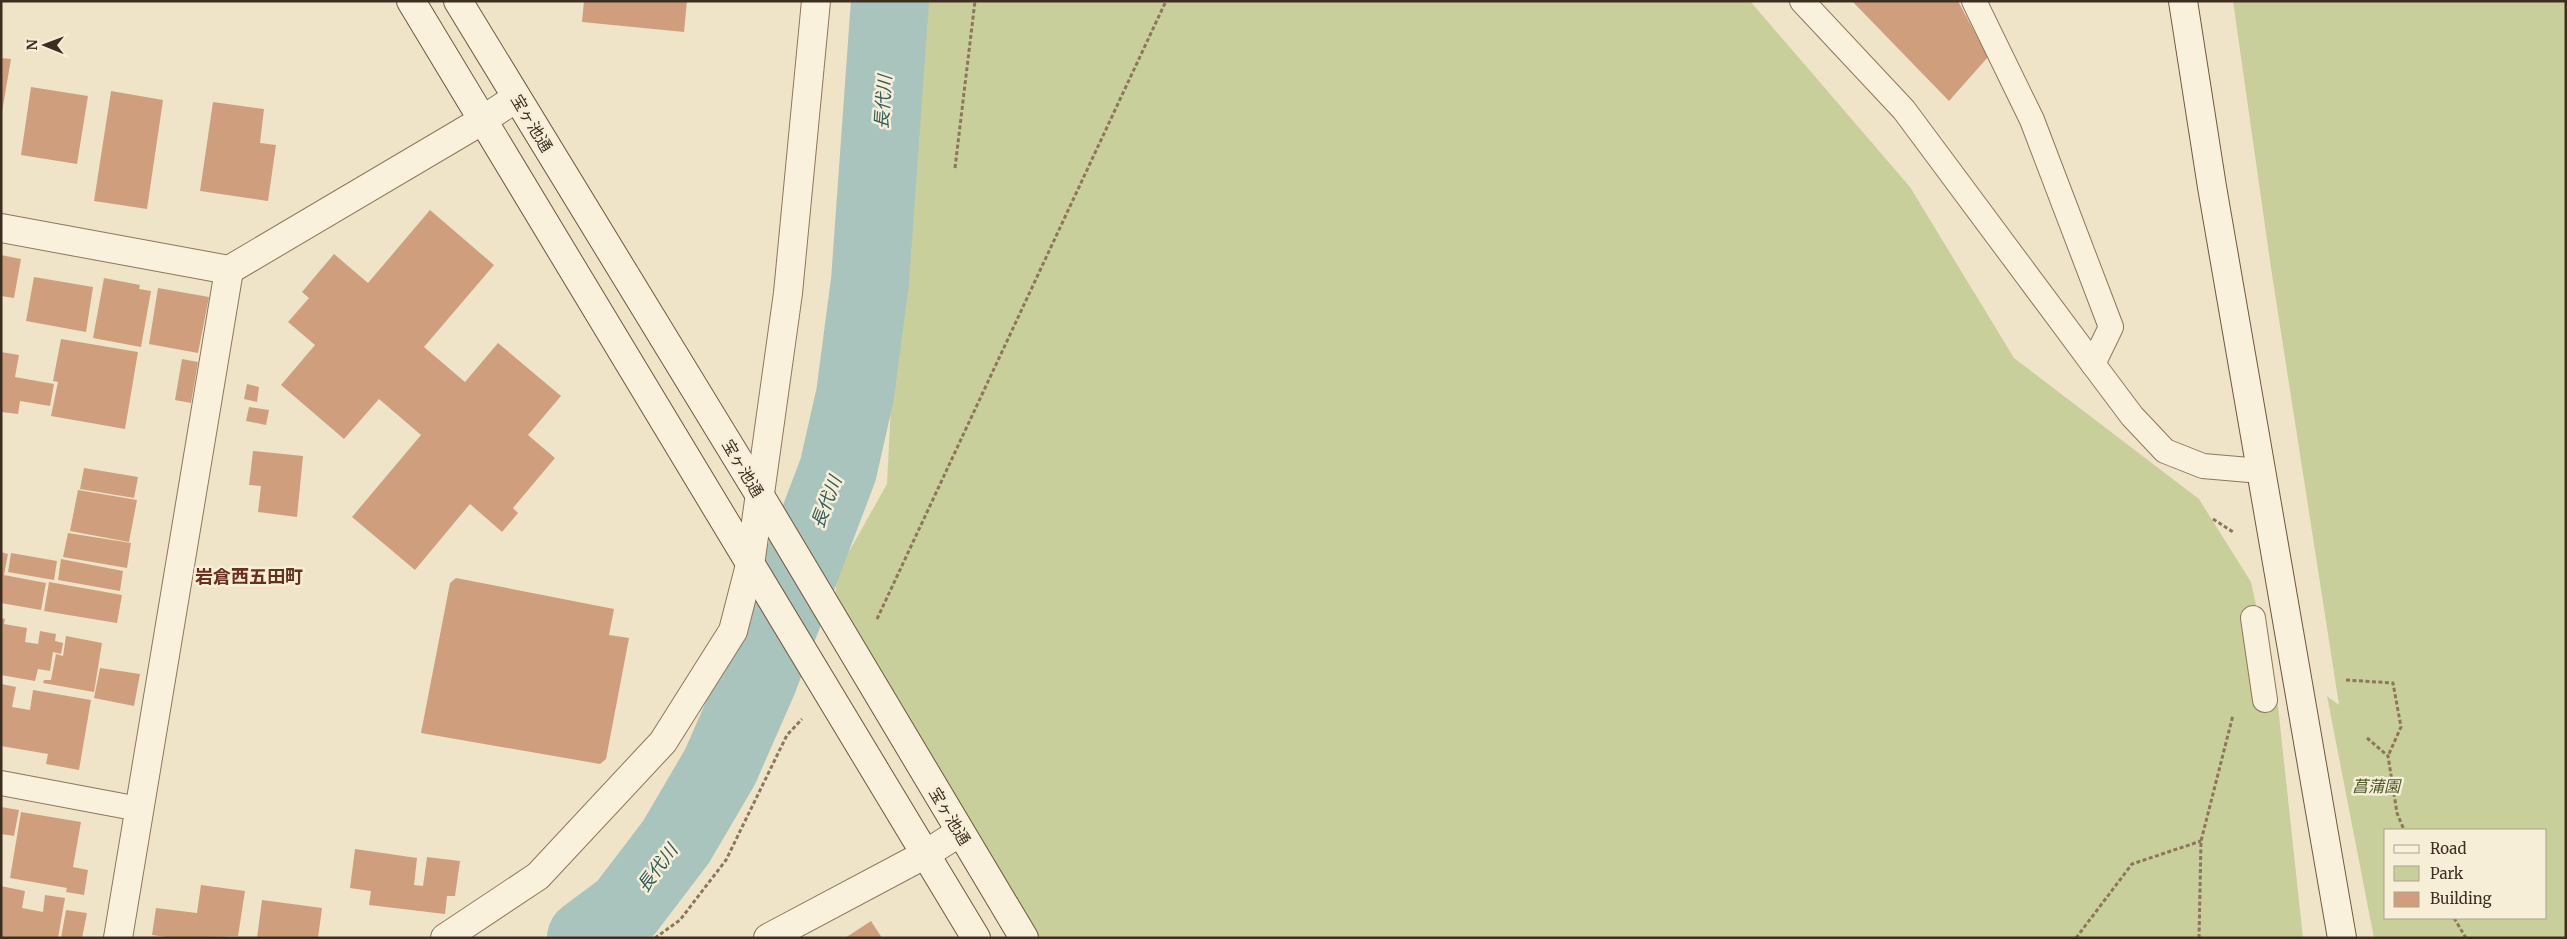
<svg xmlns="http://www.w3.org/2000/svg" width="2567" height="939" font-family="Merriweather,'Noto Sans JP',serif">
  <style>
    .green { fill: #c9cf9b; fill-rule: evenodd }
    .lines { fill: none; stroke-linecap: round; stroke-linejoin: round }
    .river { stroke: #a9c4bc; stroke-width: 78 }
    .building { fill: #cf9f7d }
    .lane-casing { stroke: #8d765c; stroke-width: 26 }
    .street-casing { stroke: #8d765c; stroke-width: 30 }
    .secondary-casing { stroke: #6f573f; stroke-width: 30 }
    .path { stroke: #8d765c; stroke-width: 3; stroke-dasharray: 4 2.5; stroke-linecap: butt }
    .lane { stroke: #faf1dc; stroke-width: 24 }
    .street { stroke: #faf1dc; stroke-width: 28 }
    .secondary { stroke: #faf1dc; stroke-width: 28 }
    .labels { text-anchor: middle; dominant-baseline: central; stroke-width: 5; stroke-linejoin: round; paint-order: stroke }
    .street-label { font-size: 16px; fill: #3d2e20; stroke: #f7eed8 }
    .park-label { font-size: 16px; font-style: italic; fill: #4d5a26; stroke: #f7eed8 }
    .water-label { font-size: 18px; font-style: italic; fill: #2f5d5a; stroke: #f7eed8 }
    .neighbourhood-label { font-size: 18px; font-weight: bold; fill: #6b2e1e; stroke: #f7eed8 }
  </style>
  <rect width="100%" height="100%" fill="#f0e4c8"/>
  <g class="green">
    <path d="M911 1H1750L1910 187 2014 358 2199 499 2251 582 2278 706 2303 938H1032L832 617 838 571 887 484Z"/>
    <path d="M2233 1H2566V938H2374L2327 696 2339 705 2271 268ZM2386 830H2546V918H2386Z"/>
  </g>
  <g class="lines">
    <path class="river" d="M586 938 625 909 676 842 720 767 759 678 838 470 855 395 870 281 890 1"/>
  </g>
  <g class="building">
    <path d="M584 1H687L684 32 582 22Z"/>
    <path d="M1852 1H1958L1988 57 1949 101Z"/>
    <path d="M1 58 11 59 2 112H1Z"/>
    <path d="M31 87 88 96 77 164 21 155Z"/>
    <path d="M111 91 163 100 147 209 94 201Z"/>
    <path d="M213 102 264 109 260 143 276 145 268 201 200 191Z"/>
    <path d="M430 210 494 265 424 347 465 382 498 343 561 396 528 435 555 458 513 508 518 513 502 532 470 504 415 570 352 517 421 435 379 399 344 439 281 385 315 345 288 322 309 298 302 292 334 254 368 283Z"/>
    <path d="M1 255 21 259 14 298 1 296Z"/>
    <path d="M34 277 93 287 86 332 26 321Z"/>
    <path d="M104 278 140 285 139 289 151 291 141 347 93 338Z"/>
    <path d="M158 288 209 297 198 353 149 344Z"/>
    <path d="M61 339 138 352 125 429 51 416 58 382 53 381Z"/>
    <path d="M1 352 19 355 15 377 54 384 50 406 20 401 18 414 1 412Z"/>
    <path d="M182 359 198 362 191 403 175 400Z"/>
    <path d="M247 384 259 387 257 402 244 399Z"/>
    <path d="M249 407 269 410 266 425 246 421Z"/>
    <path d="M253 451 303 456 297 517 258 512 261 486 249 485Z"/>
    <path d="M84 468 138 477 134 498 80 489Z"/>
    <path d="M78 490 137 500 129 542 70 531Z"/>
    <path d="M68 533 131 543 127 568 63 557Z"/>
    <path d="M1 552 8 554 4 575 46 583 41 610 1 603Z"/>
    <path d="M11 553 57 561 54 580 8 572Z"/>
    <path d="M61 559 123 571 120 591 58 580Z"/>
    <path d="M456 578 614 609 609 635 629 638 606 759 600 764 421 733 450 583Z"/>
    <path d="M49 582 122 595 117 623 44 611Z"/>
    <path d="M1 618 5 619 4 624 27 628 25 642 38 644 40 631 56 634 55 641 63 643 61 654 53 652 50 671 38 669 35 681 1 675Z"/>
    <path d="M66 636 102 643 94 692 43 683 44 680H51L56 654 63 656Z"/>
    <path d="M100 668 140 674 134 706 94 698Z"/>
    <path d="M1 684 16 687 12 707 30 710 33 690 91 700 79 770 46 764 48 754 1 746Z"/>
    <path d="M1 807 19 810 14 836 1 834Z"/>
    <path d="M21 812 81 822 73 867 88 870 84 895 66 892 67 888 10 878Z"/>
    <path d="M355 849 417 858 414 885 423 886 427 857 460 861 455 896H447L445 914 369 905 371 891 350 888Z"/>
    <path d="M201 885 245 891 238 936 172 938 152 935 156 908 197 913Z"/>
    <path d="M1 886 25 891 22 908 43 912 45 895 65 898 58 938H1Z"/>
    <path d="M262 900 322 908 318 938H257Z"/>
    <path d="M66 910 87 913 82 938H61Z"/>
    <path d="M871 921 882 938H845Z"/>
  </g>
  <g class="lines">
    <defs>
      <g id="lane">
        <path d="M1802 1 1904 110 2093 364"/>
        <path d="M1974 1 2032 120 2111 327 2093 364 2132 416 2165 451 2203 466 2261 471"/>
        <path d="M2253 618 2265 700"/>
        <path d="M1 783 139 809"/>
      </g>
      <g id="street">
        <path d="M1 228 229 270 483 120 516 98"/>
        <path d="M118 938 229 270"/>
        <path d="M445 938 538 876 663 742 733 631 750 565 788 293 816 1"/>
        <path d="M768 938 926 854 960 832"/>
      </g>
      <g id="secondary">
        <path d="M411 1 976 938"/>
        <path d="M458 1 759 494 1024 938"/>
        <path d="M2183 1 2212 187 2342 938"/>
      </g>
    </defs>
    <use href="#lane" class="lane-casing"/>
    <use href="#street" class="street-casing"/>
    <use href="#secondary" class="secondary-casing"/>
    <g class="path">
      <path d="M955 168 975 1"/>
      <path d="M2213 519 2233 532"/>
      <path d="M877 619 1166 1"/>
      <path d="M2346 680 2393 683 2401 727 2388 756"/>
      <path d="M2367 738 2388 756 2397 813 2404 830"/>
      <path d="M2454 918 2466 938"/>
      <path d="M655 938 680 920 726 860 787 735 802 719"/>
      <path d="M2076 938 2132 864 2201 841"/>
      <path d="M2199 938 2201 841 2233 715"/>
    </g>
    <use href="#lane" class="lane"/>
    <use href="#street" class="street"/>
    <use href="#secondary" class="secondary"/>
  </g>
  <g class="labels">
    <g class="street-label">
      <text transform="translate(532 123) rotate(59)">宝ヶ池通</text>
      <text transform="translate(743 468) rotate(59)">宝ヶ池通</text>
      <text transform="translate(950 816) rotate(59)">宝ヶ池通</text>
    </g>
    <g class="park-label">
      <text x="2376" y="786">菖蒲園</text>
    </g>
    <g class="water-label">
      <text transform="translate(883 102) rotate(-86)">長代川</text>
      <text transform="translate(826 502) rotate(-69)">長代川</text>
      <text transform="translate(657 868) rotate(-53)">長代川</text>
    </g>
    <g class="neighbourhood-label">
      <text x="249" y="576">岩倉西五田町</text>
    </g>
  </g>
  <rect width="2567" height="939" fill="none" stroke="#3d2e20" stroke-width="5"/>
  <rect x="2384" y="829" width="162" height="90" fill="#f7eed8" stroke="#ada18e"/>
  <rect x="2394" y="845" width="25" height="8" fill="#faf1dc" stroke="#ada18e"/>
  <text x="2430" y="854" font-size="15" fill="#3d2e20">Road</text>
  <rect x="2394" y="866" width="25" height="15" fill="#c9cf9b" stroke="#ada18e"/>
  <text x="2430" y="879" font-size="15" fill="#3d2e20">Park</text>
  <rect x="2394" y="892" width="25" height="15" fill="#cf9f7d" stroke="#ada18e"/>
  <text x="2430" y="904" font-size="15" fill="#3d2e20">Building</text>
  <g transform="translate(45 45) rotate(271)" stroke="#f7eed8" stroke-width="4" paint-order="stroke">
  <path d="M0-4L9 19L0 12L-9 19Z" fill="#3d2e20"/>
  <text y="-8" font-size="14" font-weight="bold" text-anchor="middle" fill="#3d2e20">N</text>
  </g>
</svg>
